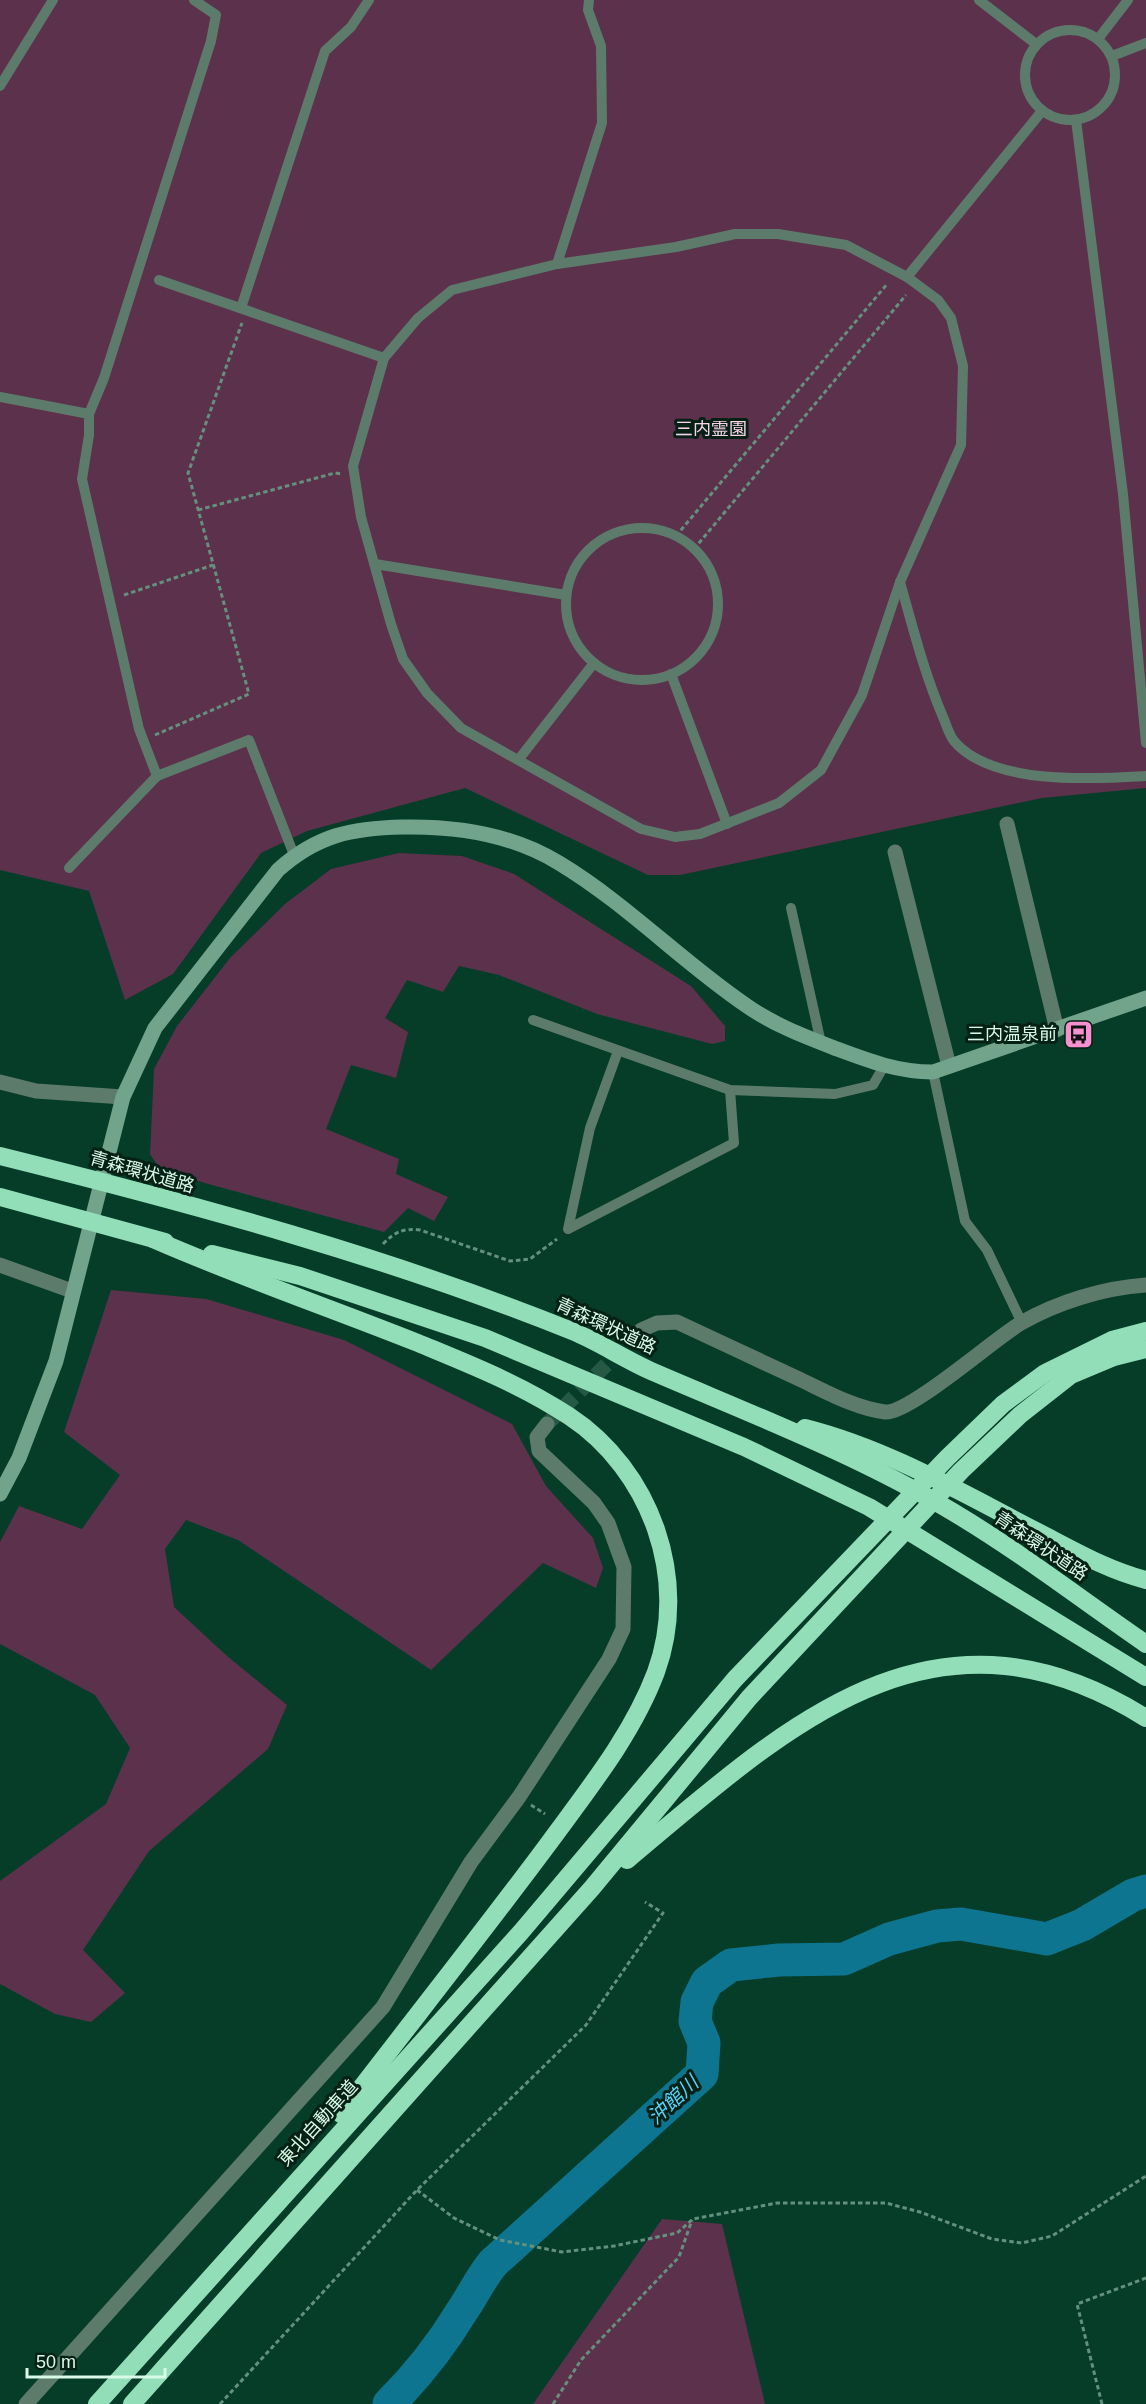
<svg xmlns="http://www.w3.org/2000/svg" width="1146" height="2404" font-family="Helvetica,'Noto Sans JP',sans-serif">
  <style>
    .green { fill: #5c314c }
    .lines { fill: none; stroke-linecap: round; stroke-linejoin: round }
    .river { stroke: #0e7591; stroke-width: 33 }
    .street-tunnel { stroke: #255945; stroke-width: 15; stroke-dasharray: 15 8; stroke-linecap: butt }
    .path { stroke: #64917e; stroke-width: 3; stroke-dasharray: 4.5 3; stroke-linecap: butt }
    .lane { stroke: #5d7b6b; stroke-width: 10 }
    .street { stroke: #5d7b6b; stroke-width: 15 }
    .secondary { stroke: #72a38b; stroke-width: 15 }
    .highway { stroke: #91deb8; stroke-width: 18 }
    .labels { text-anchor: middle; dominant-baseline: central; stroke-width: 6; stroke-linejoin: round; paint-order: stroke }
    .park-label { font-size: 18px; fill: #f8d3e8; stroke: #052015 }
    .poi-label { font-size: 18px; fill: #d9fae9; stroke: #052015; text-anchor: end }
    .street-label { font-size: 18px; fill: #d9fae9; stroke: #052015 }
    .water-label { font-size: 20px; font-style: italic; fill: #56d5fd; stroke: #052015 }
  </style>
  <rect width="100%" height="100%" fill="#053d28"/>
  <g class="green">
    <path d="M0 0H1146V788L1042 798 680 875H648L465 788 307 831 261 853 173 974 125 1000 89 891 0 870Z"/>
    <path d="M399 853 462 856 514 874 691 986 725 1026V1041L712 1044 597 1014 499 975 459 966 443 992 407 980 385 1018 408 1032 396 1078 351 1065 326 1129 399 1159 396 1174 448 1197 434 1221 408 1208 384 1232 161 1171 150 1154 154 1069 177 1026 230 958 285 904 331 869Z"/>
    <path d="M111 1290 206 1299 344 1340 512 1424 546 1486 593 1538 603 1568 596 1588 543 1563 431 1670 238 1540 186 1520 165 1549 174 1607 227 1656 287 1705 268 1749 149 1851 83 1950 125 1993 91 2022 55 2014 0 1984V1881L106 1804 130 1748 95 1695 0 1644V1542L19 1506 82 1529 120 1475 64 1432Z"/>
    <path d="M662 2219 722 2224 765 2404H533Z"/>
  </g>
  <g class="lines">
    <path class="river" d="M389 2404C416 2377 442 2344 462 2311 473 2295 480 2279 493 2263L702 2074 704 2043 695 2021 697 2002 707 1982 731 1965 779 1960 844 1959 889 1939 937 1926 961 1924 1047 1939 1082 1925 1133 1895 1146 1891"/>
    <path class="street-tunnel" d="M547 1424 641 1330"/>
    <g class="path">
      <path d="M198 510 335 473 341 474"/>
      <path d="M676 536 888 283"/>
      <path d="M694 549 906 295"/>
      <path d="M124 595 213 565"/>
      <path d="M155 735 249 694 188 473 242 323"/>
      <path d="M383 1244C395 1232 403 1228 420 1230L510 1261 530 1259 557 1239"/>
      <path d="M531 1805 545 1814"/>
      <path d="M417 2190 454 2218 500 2240 562 2252 614 2246 677 2233 693 2219 777 2203H886L920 2212 992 2239 1022 2243 1052 2236 1146 2176"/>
      <path d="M220 2404 417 2190 586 2025 663 1913 645 1902"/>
      <path d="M553 2404 581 2360 679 2257 692 2220"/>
      <path d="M1102 2404 1077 2304 1146 2278"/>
    </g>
    <g class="lane">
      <path d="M194 0 216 15 211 41 104 378 89 414V435L82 479 139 729 157 776 249 740 294 855"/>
      <path d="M979 0 1036 44"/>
      <circle cx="1070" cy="75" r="45"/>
      <path d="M1098 39 1128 0"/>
      <path d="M1112 56 1146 43"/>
      <path d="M0 86 53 0"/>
      <path d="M1076 120 1123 494 1146 743"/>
      <path d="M735 234H778L846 245 907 277 938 300 951 318 963 366 961 445 900 582 862 695 821 770 779 803 700 834 675 837 641 829 461 728 427 693 403 659 391 624 361 517 353 466 384 358 418 318 452 290 557 264 676 247Z"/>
      <path d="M557 264 602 123 601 46 588 10 589 0"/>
      <path d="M907 277 1042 111"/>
      <path d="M159 280 384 358"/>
      <path d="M241 308 325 51 351 27 369 0"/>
      <path d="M0 397 89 414"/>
      <circle cx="642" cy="604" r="76"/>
      <path d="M375 564 566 595"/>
      <path d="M900 582C913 628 924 673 943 717 946 724 949 735 954 741 992 786 1094 779 1146 776"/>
      <path d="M671 674 727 824"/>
      <path d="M519 759 594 663"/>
      <path d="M69 868 157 776"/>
      <path d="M791 908 821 1043"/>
      <path d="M533 1020 730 1090 835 1094 873 1085 884 1066"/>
      <path d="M618 1051 590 1128 568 1229 734 1143 730 1090"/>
      <path d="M933 1072 965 1221 987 1250 1022 1323"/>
    </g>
    <g class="street">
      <path d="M1007 824 1057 1030"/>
      <path d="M895 852 949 1066"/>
      <path d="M0 1082 36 1091 123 1097"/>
      <path d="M0 1265 72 1291"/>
      <path d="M641 1330 657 1323 677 1322C717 1341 757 1359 797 1378 825 1391 854 1408 885 1412 908 1415 994 1339 1021 1323 1058 1302 1103 1288 1146 1285"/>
      <path d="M26 2404 383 2007 471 1862 519 1797 609 1659 623 1629 624 1567 608 1523 594 1503 539 1451 537 1437 547 1424"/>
    </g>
    <path class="secondary" d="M0 1494 19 1458 56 1361 123 1097 155 1028 278 870C317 835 352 828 403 827 456 826 512 834 559 863 627 904 682 962 747 1006 774 1025 806 1037 837 1049 869 1061 898 1072 933 1072L1146 998"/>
    <g class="highway">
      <path d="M0 1156C193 1204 388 1257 572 1331 599 1342 624 1359 651 1371 753 1415 858 1455 953 1512 1020 1552 1082 1600 1146 1644"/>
      <path d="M0 1197 165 1242"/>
      <path d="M153 1239C240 1277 330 1308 418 1343 471 1365 520 1384 569 1416 651 1470 690 1579 656 1672 632 1736 586 1792 546 1847 479 1937 409 2025 341 2114"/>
      <path d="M212 1254 300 1276 485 1338 744 1447 869 1507 1146 1677"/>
      <path d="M805 1428C888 1449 962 1493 1038 1532 1073 1550 1107 1570 1146 1580"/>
      <path d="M627 1860C786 1727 933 1585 1146 1718"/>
      <path d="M97 2404 521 1932 735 1679 947 1458 1003 1404 1045 1373 1112 1340 1146 1331"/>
      <path d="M132 2404 592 1888 749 1698 961 1471 1020 1415 1071 1375 1114 1357 1146 1349"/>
    </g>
  </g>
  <defs>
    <symbol id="bus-square" viewBox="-11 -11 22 22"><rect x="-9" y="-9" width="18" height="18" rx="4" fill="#f690d1" stroke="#052015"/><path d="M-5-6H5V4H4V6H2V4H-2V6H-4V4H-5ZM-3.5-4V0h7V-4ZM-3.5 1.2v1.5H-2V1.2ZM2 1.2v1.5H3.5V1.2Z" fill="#111"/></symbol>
  </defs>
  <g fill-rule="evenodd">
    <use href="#bus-square" x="1062" y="1018" width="33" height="33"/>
  </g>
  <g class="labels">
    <g class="park-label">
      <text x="711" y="429">三内霊園</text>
    </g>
    <g class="poi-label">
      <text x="1057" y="1034">三内温泉前</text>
    </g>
    <g class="street-label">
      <text transform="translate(142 1172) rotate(16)">青森環状道路</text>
      <text transform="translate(606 1326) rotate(25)">青森環状道路</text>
      <text transform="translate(1041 1546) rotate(34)">青森環状道路</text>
      <text transform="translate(318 2123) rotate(-48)">東北自動車道</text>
    </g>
    <g class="water-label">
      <text transform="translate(673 2100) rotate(-43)">沖館川</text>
    </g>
  </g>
  <path d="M27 2368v9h138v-9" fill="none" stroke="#d9fae9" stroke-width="3"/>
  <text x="36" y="2368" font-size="18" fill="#d9fae9" stroke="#052015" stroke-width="4.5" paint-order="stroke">50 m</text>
</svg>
